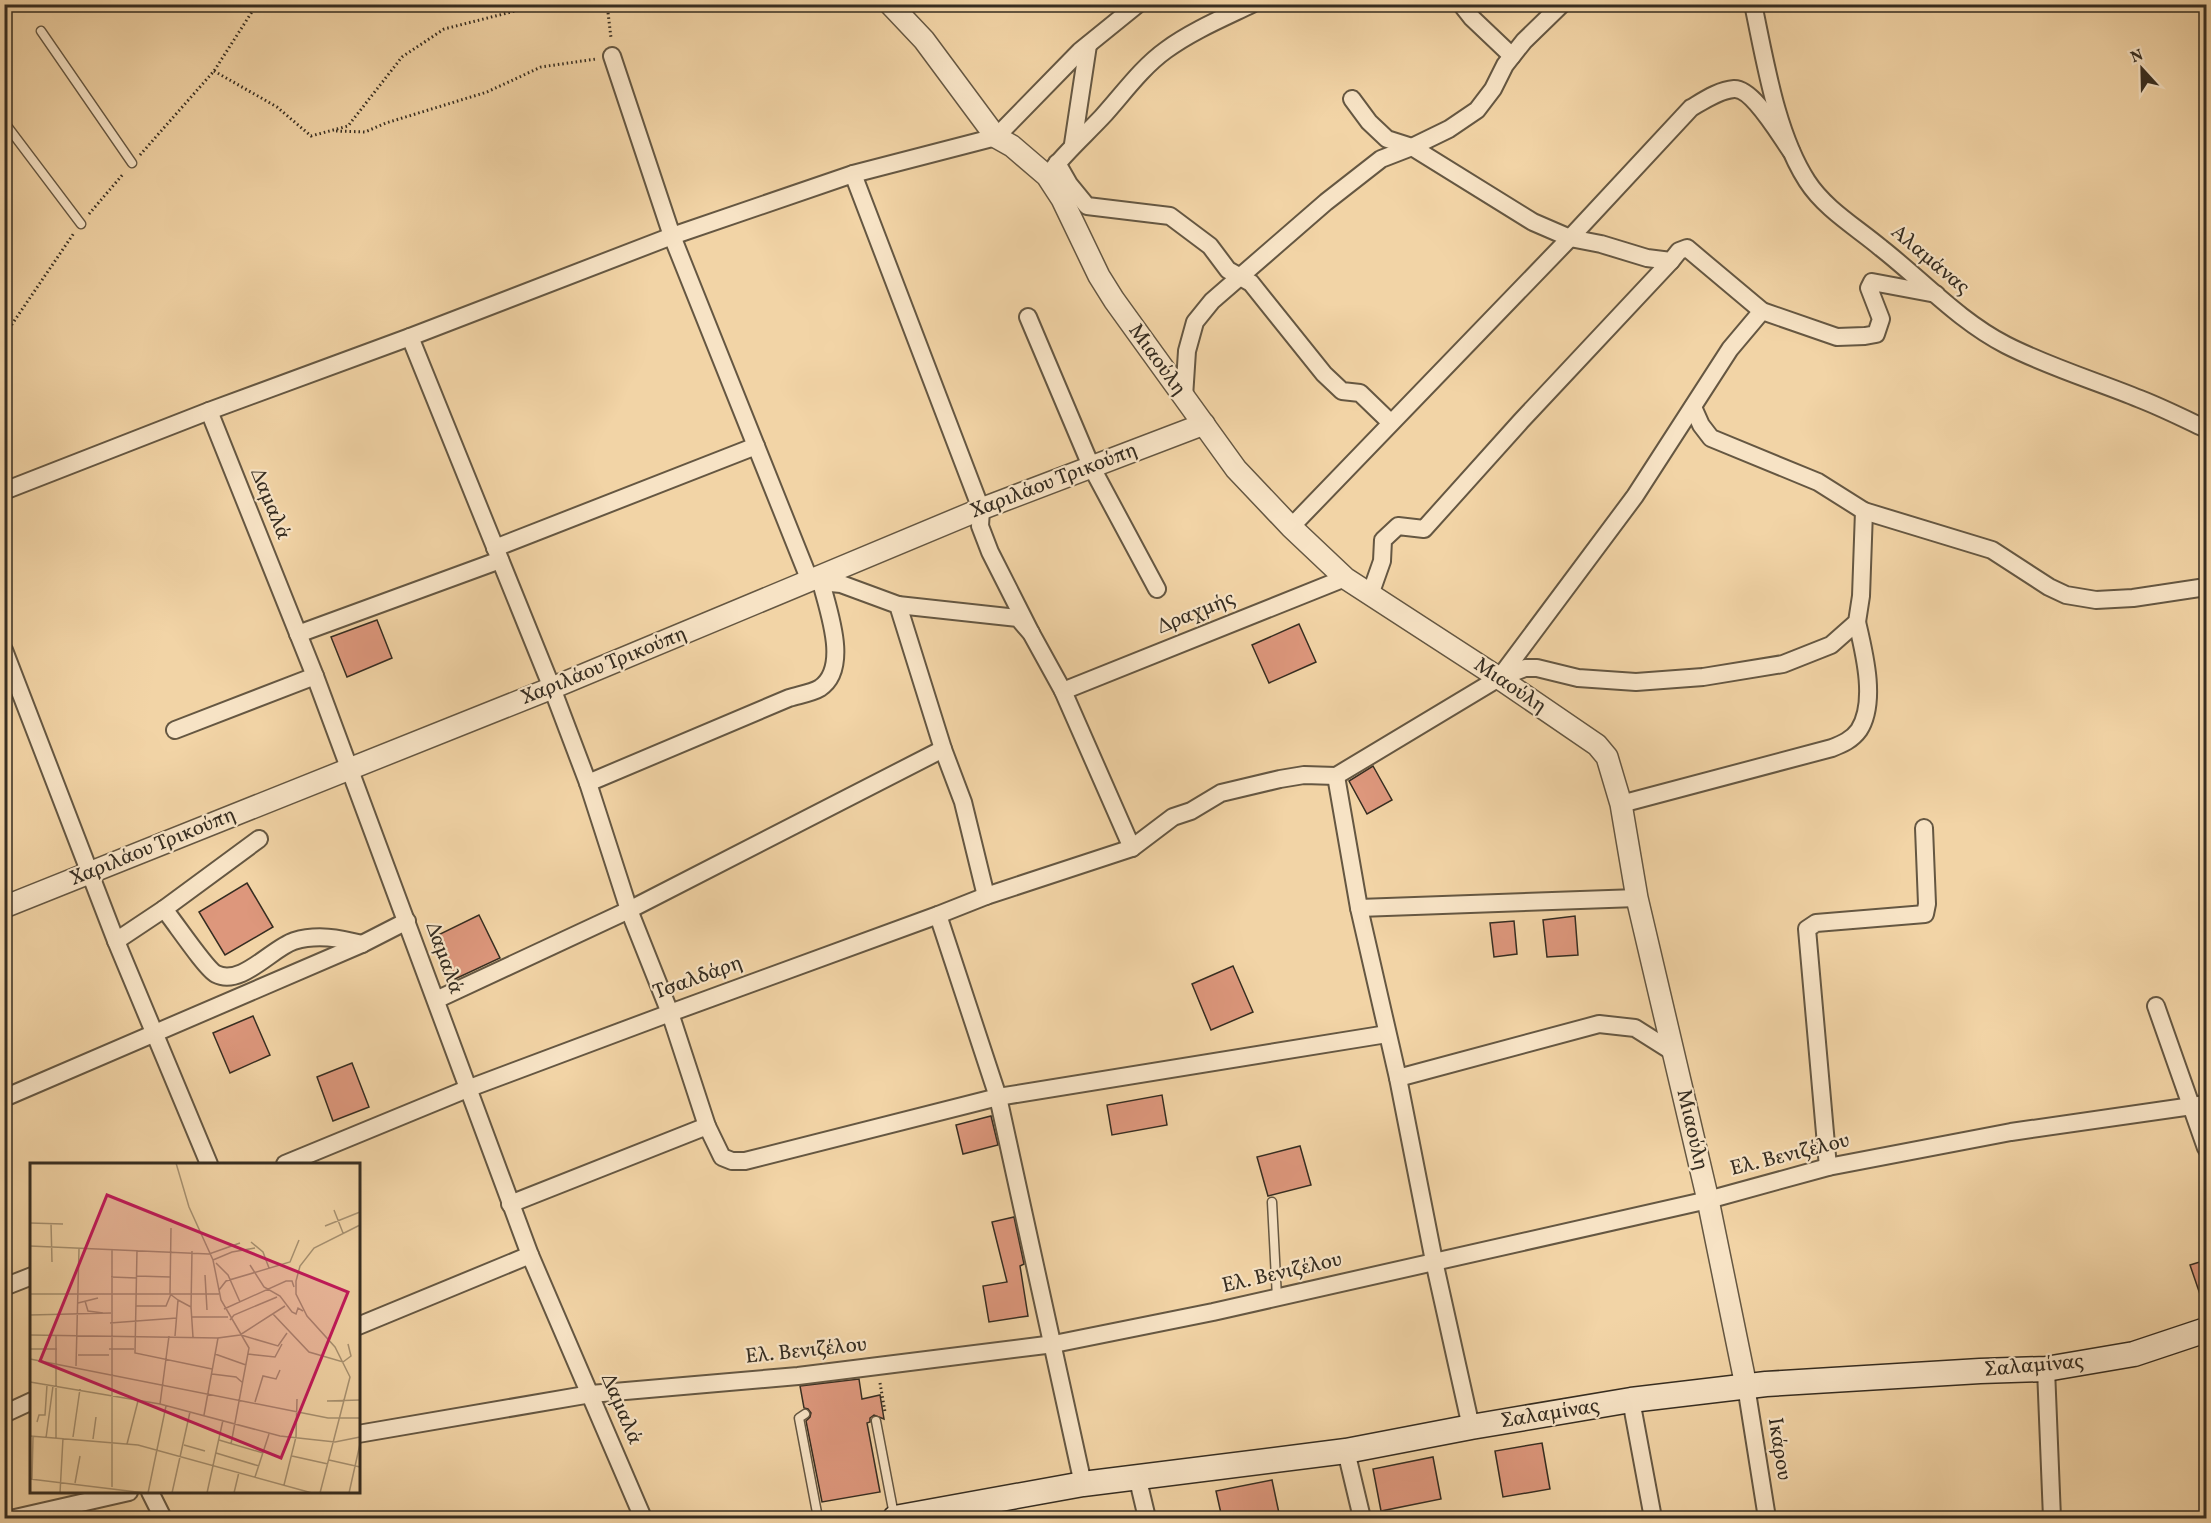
<svg xmlns="http://www.w3.org/2000/svg" width="2211" height="1523" font-family="Vollkorn,serif">
  <style>
    .building { fill: #dd977c; stroke: #362d21; stroke-width: 1.5 }
    .lines { fill: none; stroke-linecap: round; stroke-linejoin: round }
    .service-casing { stroke: #655742; stroke-width: 11 }
    .minor-casing { stroke: #655742; stroke-width: 20 }
    .tertiary-casing { stroke: #655742; stroke-width: 24 }
    .secondary-casing { stroke: #362d21; stroke-width: 27 }
    .path { stroke: #362d21; stroke-width: 3; stroke-dasharray: 1.5 3; stroke-linecap: butt }
    .service { stroke: #f7e3c5; stroke-width: 8 }
    .minor { stroke: #f7e3c5; stroke-width: 16 }
    .tertiary { stroke: #f7e3c5; stroke-width: 21 }
    .secondary { stroke: #f7e3c5; stroke-width: 24 }
    .labels { text-anchor: middle; dominant-baseline: central; stroke-width: 4.5; stroke-linejoin: round; paint-order: stroke }
    .street-label { font-size: 21px; fill: #362d21; stroke: #f7e3c5 }
    .inset-road { fill: none; stroke: #a79171; stroke-width: 1.5 }
    .view { fill: #c2185b; fill-opacity: 0.15; stroke: #c2185b; stroke-width: 3 }
    .inset-edge { fill: none; stroke: #362d21; stroke-width: 3 }
  </style>
  <rect width="100%" height="100%" fill="#f2d4a6"/>
  <filter id="stains"><feTurbulence type="fractalNoise" baseFrequency=".00333" numOctaves="4"/><feColorMatrix values="0 0 0 0 .2 0 0 0 0 .09 0 0 0 0 .02 0 0 0 .5 -.17"/></filter>
  <radialGradient id="worn" r=".72"><stop offset=".6" stop-color="#630" stop-opacity="0"/><stop offset="1" stop-color="#630" stop-opacity=".3"/></radialGradient>
  <g class="building">
    <path d="M377 620 392 658 347 677 331 637Z"/>
    <path d="M1299 624 1316 662 1269 683 1252 645Z"/>
    <path d="M1373 766 1392 800 1367 814 1349 781Z"/>
    <path d="M247 883 273 927 225 955 199 912Z"/>
    <path d="M479 915 500 958 455 979 434 937Z"/>
    <path d="M1575 916 1578 955 1547 957 1543 920Z"/>
    <path d="M1514 921 1517 954 1494 957 1490 923Z"/>
    <path d="M1233 966 1253 1012 1211 1030 1192 984Z"/>
    <path d="M253 1016 270 1055 230 1073 213 1033Z"/>
    <path d="M352 1063 369 1107 333 1121 317 1077Z"/>
    <path d="M1162 1095 1167 1125 1112 1135 1107 1105Z"/>
    <path d="M991 1116 998 1145 963 1154 956 1125Z"/>
    <path d="M1300 1146 1311 1185 1268 1196 1257 1157Z"/>
    <path d="M1014 1217 1024 1264 1020 1266 1028 1316 989 1322 983 1286 1007 1282 992 1222Z"/>
    <path d="M2206 1260V1306H2204L2190 1265Z"/>
    <path d="M859 1379 862 1399 880 1395 884 1419 874 1415 870 1418V1422L867 1423 880 1492 822 1502 806 1421 810 1417 811 1413 808 1409 804 1408 800 1386Z"/>
    <path d="M1542 1443 1550 1489 1503 1497 1495 1451Z"/>
    <path d="M1433 1457 1441 1499 1381 1511 1373 1469Z"/>
    <path d="M1272 1480 1280 1518H1222L1216 1491Z"/>
  </g>
  <g class="lines">
    <defs>
      <g id="service">
        <path d="M41 31 132 163"/>
        <path d="M4 122 81 224"/>
        <path d="M1272 1202 1277 1298"/>
        <path d="M805 1414 799 1418 818 1518"/>
        <path d="M876 1421 894 1515"/>
      </g>
      <g id="minor">
        <path d="M1461 4 1472 18 1512 56"/>
        <path d="M1753 4C1765 60 1776 133 1807 181 1825 209 1856 227 1881 248 1922 280 1959 321 2006 345 2049 367 2096 381 2140 399 2163 408 2185 419 2206 429"/>
        <path d="M612 56 672 236 810 581 841 584 898 605 943 749 963 802 986 896"/>
        <path d="M1352 99 1369 122 1387 139 1412 147 1533 222 1570 238 1601 244 1647 258 1671 261 1679 251 1687 248 1762 311 1837 337 1865 336 1876 334 1881 319 1869 288 1872 282 1936 294"/>
        <path d="M1073 144 1088 45"/>
        <path d="M1057 163 1069 184 1087 206 1170 216 1210 246 1228 270 1251 283 1324 374 1342 391 1360 393 1390 422"/>
        <path d="M1051 171C1067 151 1085 135 1102 117 1123 94 1141 68 1166 50 1192 31 1223 18 1252 4"/>
        <path d="M853 174 981 509 980 526 990 552 1031 633"/>
        <path d="M1028 317 1091 466 1157 589"/>
        <path d="M410 337 552 688 588 783 629 910 670 1013 707 1126 722 1157 732 1161H745L998 1097 1387 1034"/>
        <path d="M1184 397 1187 351 1195 322 1212 301 1326 202 1381 159 1412 147 1449 129 1477 110 1493 89 1505 65 1524 41 1562 4"/>
        <path d="M1693 407 1701 425 1711 438 1818 482 1864 511 1992 550 2049 587 2066 595 2096 600 2133 598 2206 587"/>
        <path d="M209 411 315 676 530 1255 643 1518"/>
        <path d="M4 491 209 411 410 337 672 236 853 174 996 137 1080 51 1138 4"/>
        <path d="M1291 527 1570 238 1691 108C1703 101 1719 90 1734 89 1753 88 1780 136 1791 151"/>
        <path d="M495 548 756 446"/>
        <path d="M1370 595 1382 561 1383 540 1398 526 1424 529 1521 421 1671 261"/>
        <path d="M898 605 1018 618 1031 633 1063 691 1132 848"/>
        <path d="M298 634 500 560"/>
        <path d="M4 650 116 941 209 1164"/>
        <path d="M1500 677 1635 496 1730 349 1762 311"/>
        <path d="M1063 691 1345 578"/>
        <path d="M175 730 315 676"/>
        <path d="M588 783 789 698C798 695 812 693 820 688 850 668 828 610 821 582"/>
        <path d="M1621 804 1832 748C1842 744 1852 740 1859 730 1877 702 1864 652 1857 622"/>
        <path d="M1359 908 1637 898"/>
        <path d="M164 909C174 921 206 969 216 974 241 987 272 948 294 941 317 934 339 938 362 944"/>
        <path d="M938 915 998 1097 1083 1484"/>
        <path d="M116 941 164 909 259 839"/>
        <path d="M436 1000 629 910 943 749"/>
        <path d="M2156 1006 2206 1148"/>
        <path d="M1398 1078 1599 1024 1635 1028 1673 1052"/>
        <path d="M4 1098 362 944 407 921"/>
        <path d="M285 1164 467 1089 670 1013 938 915 986 896 1132 848 1173 817 1191 811 1221 793 1280 779 1304 775 1336 776"/>
        <path d="M1828 1167 1807 929 1816 923 1925 914 1927 904 1924 828"/>
        <path d="M510 1204 707 1126"/>
        <path d="M4 1287 32 1276"/>
        <path d="M358 1326 530 1255"/>
        <path d="M2046 1369 2052 1518"/>
        <path d="M1746 1386 1767 1518"/>
        <path d="M1631 1400 1653 1518"/>
        <path d="M4 1414 32 1401"/>
        <path d="M1471 1427 1434 1261 1398 1078 1359 908 1336 776 1499 678 1525 668H1537L1578 678 1636 682 1703 677 1783 664 1831 645 1857 622 1861 596 1864 511"/>
        <path d="M358 1434 591 1394 798 1376 1054 1344 1213 1312 1708 1200 1828 1167 2011 1132 2206 1104"/>
        <path d="M1346 1451 1362 1518"/>
        <path d="M1137 1476 1147 1518"/>
        <path d="M150 1492 163 1518"/>
        <path d="M15 1518 129 1492"/>
      </g>
      <g id="tertiary">
        <path d="M890 4 924 40 996 137 1012 146 1047 176 1062 199 1099 276 1114 300 1236 469 1291 527 1345 578 1499 678 1597 745 1607 757 1621 804 1637 898 1708 1200 1746 1386"/>
        <path d="M4 907 552 688 981 509 1204 424"/>
      </g>
      <path id="secondary" d="M895 1518 1083 1484 1346 1451 1471 1427 1631 1400 1766 1384 1980 1371 2046 1369 2134 1354 2206 1330"/>
    </defs>
    <use href="#service" class="service-casing"/>
    <use href="#minor" class="minor-casing"/>
    <use href="#tertiary" class="tertiary-casing"/>
    <use href="#secondary" class="secondary-casing"/>
    <g class="path">
      <path d="M607 4 611 38"/>
      <path d="M214 71 277 107 311 136 348 126 402 57 444 29 543 4"/>
      <path d="M336 131 365 132 386 123 487 92 541 67 596 59"/>
      <path d="M140 155 214 71 257 4"/>
      <path d="M89 214 124 173"/>
      <path d="M4 336 74 233"/>
      <path d="M880 1383 885 1412"/>
    </g>
    <use href="#service" class="service"/>
    <use href="#minor" class="minor"/>
    <use href="#tertiary" class="tertiary"/>
    <use href="#secondary" class="secondary"/>
  </g>
  <g class="labels">
    <g class="street-label">
      <text transform="translate(1930 260) rotate(40)">Αλαμάνας</text>
      <text transform="translate(1157 360) rotate(54)">Μιαούλη</text>
      <text transform="translate(1054 481) rotate(-21)">Χαριλάου Τρικούπη</text>
      <text transform="translate(270 504) rotate(68)">Δαμαλά</text>
      <text transform="translate(1196 613) rotate(-22)">Δραχμής</text>
      <text transform="translate(604 666) rotate(-22)">Χαριλάου Τρικούπη</text>
      <text transform="translate(1510 686) rotate(34)">Μιαούλη</text>
      <text transform="translate(153 847) rotate(-22)">Χαριλάου Τρικούπη</text>
      <text transform="translate(444 958) rotate(70)">Δαμαλά</text>
      <text transform="translate(698 978) rotate(-20)">Τσαλδάρη</text>
      <text transform="translate(1692 1130) rotate(77)">Μιαούλη</text>
      <text transform="translate(1790 1155) rotate(-14)">Ελ. Βενιζέλου</text>
      <text transform="translate(1282 1273) rotate(-13)">Ελ. Βενιζέλου</text>
      <text transform="translate(806 1351) rotate(-6)">Ελ. Βενιζέλου</text>
      <text transform="translate(2034 1366) rotate(-5)">Σαλαμίνας</text>
      <text transform="translate(621 1409) rotate(67)">Δαμαλά</text>
      <text transform="translate(1550 1414) rotate(-9)">Σαλαμίνας</text>
      <text transform="translate(1779 1449) rotate(81)">Ικάρου</text>
    </g>
  </g>
  <g transform="translate(30 1163)">
    <rect width="330" height="330" fill="#f2d4a6"/>
    <path class="inset-road" d="M146 0 159 44 183 97 191 137 219 185 201 281M304 47 313 70M0 60 33 61M21 60 22 99M295 63 330 49M141 65 140 131 148 137 145 173M221 79 233 89 239 105M0 83 179 91 210 80M82 86V324M107 87 105 190 182 206M183 97 202 89 225 85M186 100 198 112 210 139M220 102 234 124 250 133 262 149 266 151 268 145 273 148M175 112 177 147M107 113 140 114M81 114 107 115M189 127 196 118 260 99 269 77M0 131H189M148 137 161 144 163 174M55 138 58 148 73 150M48 140 68 135M106 143H136L141 131M161 146 162 88M194 146 256 118H262L264 124M243 151 279 189 313 199 321 193 318 181M0 152 81 150M162 154H198M200 157 204 152 247 134M80 160 147 155M0 172 188 175M211 172 248 183 257 170M0 186H27M79 186H104M185 191 216 202M218 191 245 194 252 181M48 192H79M0 196 298 255H330M46 203 49 86M182 211 206 214 213 220M0 219 130 241 250 273 305 279 330 274M297 238 330 237M225 239 233 213 246 216 250 207M130 241 139 173M174 252 188 175 210 172 255 143M7 259 9 252H15L17 222M0 273 108 282 282 330M43 274 50 226M16 275 23 223M26 275V172M63 276 66 254M189 277 233 290M97 281 108 238M154 282 175 288M186 290 229 303M262 293 298 301M299 297 330 304M225 314 239 271M0 316 115 330M2 316 3 274M45 320 50 293M254 322 266 274 267 236M30 330 33 275M118 330 136 243M142 330 160 249M177 330 193 257M204 330 209 309M290 330 320 214 305 184 277 153 266 131V118L270 103 284 85 330 62M319 330 330 281"/>
    <path class="view" d="M77 32 318 129 251 295 10 198Z"/>
    <rect width="330" height="330" class="inset-edge"/>
  </g>
  <rect width="2211" height="1523" fill="none" stroke="#f2d4a6" stroke-width="24"/>
  <rect x="6" y="6" width="2199" height="1511" fill="none" stroke="#362d21" stroke-width="3"/>
  <rect x="12" y="12" width="2187" height="1499" fill="none" stroke="#362d21" stroke-width="1.5"/>
  <g transform="translate(2142 69) rotate(338)" stroke="#f7e3c5" stroke-width="4.5" paint-order="stroke">
  <path d="M0-4.5L10 22L0 15L-10 22Z" fill="#362d21"/>
  <text y="-9" font-size="16" font-weight="bold" text-anchor="middle" fill="#362d21">N</text>
  </g>
  <rect width="100%" height="100%" filter="url(#stains)"/>
  <rect width="100%" height="100%" fill="url(#worn)"/>
</svg>
